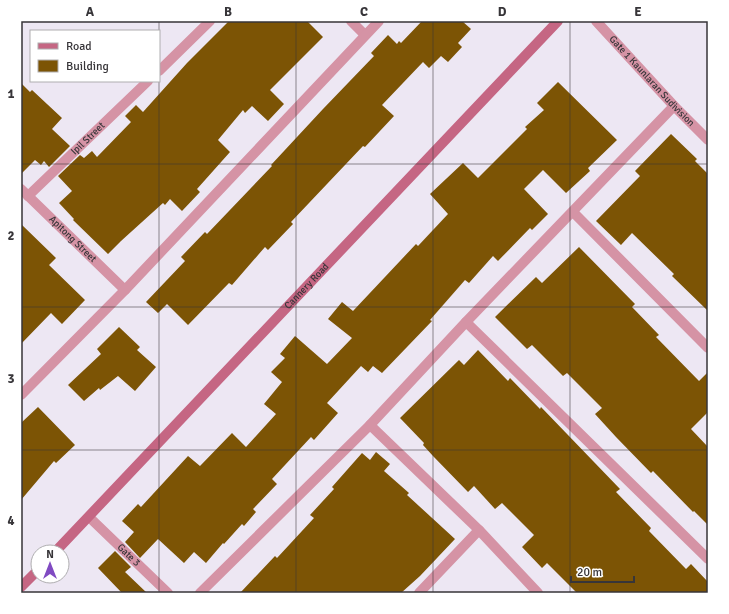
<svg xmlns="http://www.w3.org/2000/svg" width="729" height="614" font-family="Signika,sans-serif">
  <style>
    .building { fill: #7c5405 }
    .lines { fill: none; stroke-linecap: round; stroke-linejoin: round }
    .minor { stroke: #d593a5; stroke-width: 10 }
    .secondary { stroke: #c56683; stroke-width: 10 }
    .grid { fill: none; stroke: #373539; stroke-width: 1; stroke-opacity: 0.55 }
    .labels { text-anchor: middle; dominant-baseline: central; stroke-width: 4; stroke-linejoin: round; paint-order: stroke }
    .street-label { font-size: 10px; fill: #373539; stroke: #fff }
    .neatline { fill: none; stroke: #373539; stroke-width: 1.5 }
    .grid-label { font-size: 13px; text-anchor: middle; font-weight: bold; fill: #373539 }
  </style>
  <rect width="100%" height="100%" fill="#ede7f3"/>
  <g class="building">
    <path d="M229 21H307L323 37 270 90 284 104 268 121 252 106 245 113 243 110 218 140 230 152 197 189 200 192 182 211 170 199 165 205 163 203 121 241 108 254 73 220 74 219 59 203 72 191 58 176 80 155 84 158 92 151 97 157 131 122 125 116 136 105 143 112 187 63Z"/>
    <path d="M422 21H462L471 29 458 43 462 47 448 62 441 56 429 68 423 62 382 105 394 116 365 147 363 146 291 222 293 224 268 250 265 247 232 285 229 283 188 325 167 304 158 313 146 302 185 261 181 257 205 232 207 234 272 166 271 165 323 109 374 56 371 53 388 35 397 44 399 41 401 43Z"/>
    <path d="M558 82 617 140 588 168 590 171 566 193 543 170 524 189 548 214 532 230 530 228 498 261 493 256 469 283 465 280 430 320 432 321 382 373 373 366 368 372 361 366 327 403 338 413 314 440 311 437 272 479 277 484 253 509 256 512 244 526 242 524 224 544 223 543 206 563 194 552 184 563 158 539 140 558 125 542 134 532 122 521 138 504 141 507 188 456 200 466 232 433 246 447 276 414 264 404 282 382 271 372 285 358 280 354 295 336 327 364 352 338 328 319 342 302 353 311 416 244 418 246 448 214 430 194 463 163 478 178 527 129 525 127 544 110 537 103Z"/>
    <path d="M21 83 30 92 32 90 62 118 52 129 70 146 49 167 44 161 41 165 35 160 21 174Z"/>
    <path d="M671 134 697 159 695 161 708 174V311L672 276 674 274 632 233 621 245 596 221 640 176 635 171Z"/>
    <path d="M21 224 56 258 49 265 85 300 62 324 51 313 21 344Z"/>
    <path d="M579 247 635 304 632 307 659 335 656 337 699 381 708 372V412L691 429 708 447V525L694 511 693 512 653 471 651 473 616 437 595 414 602 408 567 373 563 376 532 345 527 349 495 317 536 277 542 283Z"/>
    <path d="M119 327 140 347 137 350 156 367 135 391 118 376 100 390 99 388 84 401 68 385 101 354 97 349Z"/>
    <path d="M478 350 508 381 510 378 540 409 541 407 620 489 616 492 651 528 649 531 686 569 691 564 708 582V593H577L547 563 542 568 522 547 534 535 502 503 495 509 474 486 468 492 433 456 423 445 424 443 400 418 459 360 464 365Z"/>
    <path d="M38 407 75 445 56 463 54 461 21 500V423Z"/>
    <path d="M376 452 390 464 384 471 409 493 407 495 455 539 420 576 401 593H240L275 556 277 558 314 518 310 515 334 489 332 487 362 453 370 460Z"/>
    <path d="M115 551 131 567 125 572 147 593H122L98 568Z"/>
  </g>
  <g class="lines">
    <g class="minor">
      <path d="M351 21 365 35"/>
      <path id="s1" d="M596 21 674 106 708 140"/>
      <path d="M159 71 210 21"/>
      <path id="s2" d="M21 189 125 290"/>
      <path id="s3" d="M28 196 148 81"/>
      <path d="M573 212 708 348"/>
      <path d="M466 322 708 559"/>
      <path d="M21 395 125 290 379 21"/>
      <path d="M370 425 479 530 538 593"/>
      <path id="s4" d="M89 517 168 593"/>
      <path d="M200 593 370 425 466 322 674 106"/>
      <path d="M419 593 479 530"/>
    </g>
    <g class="secondary">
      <path id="s5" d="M55 552 558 21"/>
      <path d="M21 587 38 570"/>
    </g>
  </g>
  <path class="grid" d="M159 21V31M296 21V593M433 21V593M570 21V593M159 31V81M159 81V593M21 164H708M21 307H708M21 450H708"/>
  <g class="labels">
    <g class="street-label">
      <text stroke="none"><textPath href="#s1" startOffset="82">Gate 1 Kaunlaran Sudivision</textPath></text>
      <text stroke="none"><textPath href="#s3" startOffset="83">Ipil Street</textPath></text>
      <text stroke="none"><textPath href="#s2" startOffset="72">Apitong Street</textPath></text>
      <text stroke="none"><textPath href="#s5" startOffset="366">Cannery Road</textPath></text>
      <text stroke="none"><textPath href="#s4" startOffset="55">Gate 3</textPath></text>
    </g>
  </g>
  <rect width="729" height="614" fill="none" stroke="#ffffff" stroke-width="44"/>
  <rect x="30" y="30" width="130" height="52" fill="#ffffff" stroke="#afaeb0"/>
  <rect x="38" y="43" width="20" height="6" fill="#c56683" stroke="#afaeb0"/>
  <text x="66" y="50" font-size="12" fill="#373539">Road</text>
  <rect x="38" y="60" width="20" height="12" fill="#7c5405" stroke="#afaeb0"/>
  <text x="66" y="70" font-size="12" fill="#373539">Building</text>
  <g transform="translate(50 564)"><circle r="19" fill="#ffffff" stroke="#afaeb0"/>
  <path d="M0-3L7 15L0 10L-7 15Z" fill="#804ac2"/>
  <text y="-6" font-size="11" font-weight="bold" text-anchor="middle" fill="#373539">N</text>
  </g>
  <path d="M571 576v6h63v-6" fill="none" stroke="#373539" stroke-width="2"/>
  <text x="577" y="576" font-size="12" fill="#373539" stroke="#ffffff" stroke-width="3" paint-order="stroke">20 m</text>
  <rect x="22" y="22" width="685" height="570" class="neatline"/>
  <g class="grid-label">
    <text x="90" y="16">A</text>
    <text x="228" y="16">B</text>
    <text x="364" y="16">C</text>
    <text x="502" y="16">D</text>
    <text x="638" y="16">E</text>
    <text x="11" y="98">1</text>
    <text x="11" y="240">2</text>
    <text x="11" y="383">3</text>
    <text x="11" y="525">4</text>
  </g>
</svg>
